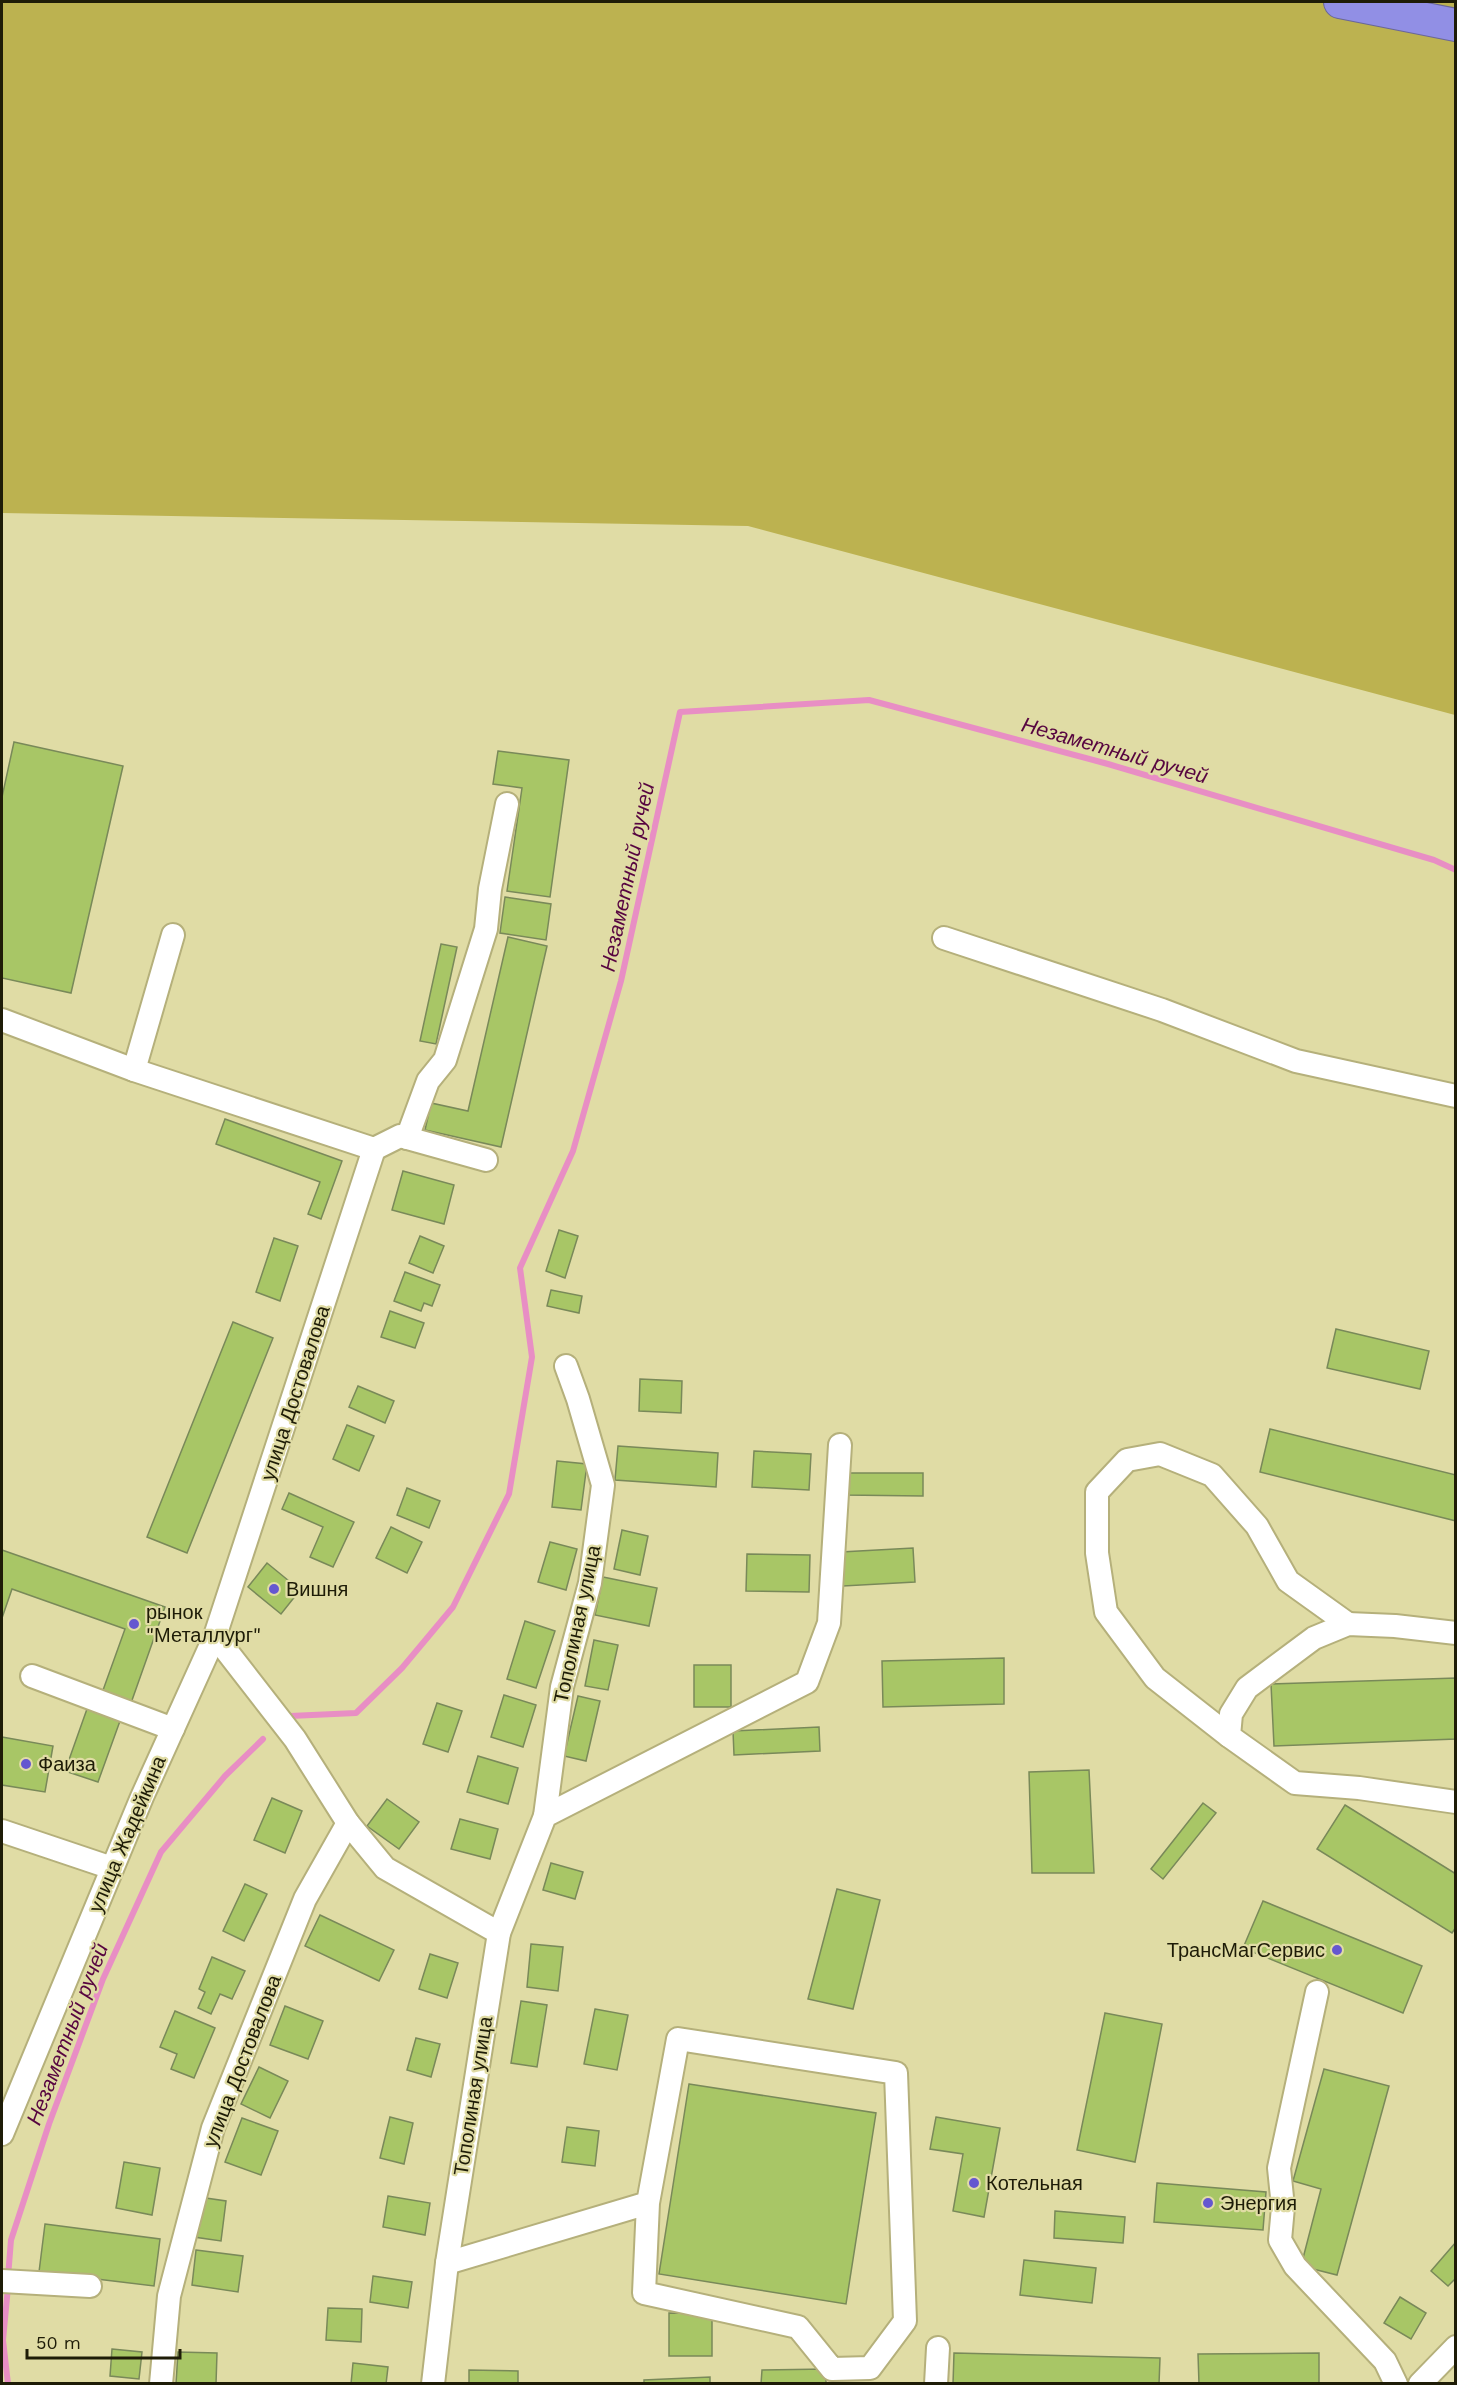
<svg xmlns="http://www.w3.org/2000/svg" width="1457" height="2385" font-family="'Work Sans',sans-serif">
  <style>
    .green { fill: #bcb250 }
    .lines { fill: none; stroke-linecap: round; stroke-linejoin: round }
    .stream { stroke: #e88ec4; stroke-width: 6 }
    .building { fill: #a8c666; stroke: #798959; stroke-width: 1.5 }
    .minor-casing { stroke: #b5b07b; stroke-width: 26 }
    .highway-casing { stroke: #696797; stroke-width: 34 }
    .minor { stroke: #fff; stroke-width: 22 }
    .highway { stroke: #918fe5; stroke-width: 32 }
    .poi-dot { fill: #6557d0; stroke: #e0dca5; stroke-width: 2 }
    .labels { text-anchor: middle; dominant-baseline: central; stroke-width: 4.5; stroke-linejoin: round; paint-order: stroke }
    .street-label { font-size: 20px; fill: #1e1c07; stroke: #e0dca5 }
    .poi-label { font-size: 20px; fill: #1e1c07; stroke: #e0dca5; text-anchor: start }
    .water-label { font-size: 21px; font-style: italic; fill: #570540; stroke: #e0dca5 }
  </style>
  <rect width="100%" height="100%" fill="#e0dca5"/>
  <path class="green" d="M2 2H1455V715L748 526 2 513Z"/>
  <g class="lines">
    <g class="stream">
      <path d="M290 1716 356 1713 402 1668 453 1607 509 1494 532 1357 520 1268 573 1151 621 981 680 712 869 700 1108 764 1434 860 1456 870"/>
      <path d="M8 2277 11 2240 49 2124 103 1979 161 1852 225 1776 263 1739"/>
      <path d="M8 2287 3 2340 8 2384"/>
    </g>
  </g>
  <g class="building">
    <path d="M14 742 123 766 71 993 2 978V797Z"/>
    <path d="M498 751 569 760 550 897 507 891 522 788 493 784Z"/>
    <path d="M505 897 551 904 546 940 500 933Z"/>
    <path d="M508 937 547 946 501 1147 425 1130 431 1103 468 1111Z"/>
    <path d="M441 944 457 947 436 1044 420 1041Z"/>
    <path d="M225 1119 342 1161 321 1219 308 1214 320 1182 216 1144Z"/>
    <path d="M403 1171 454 1185 444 1224 392 1210Z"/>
    <path d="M559 1230 578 1236 565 1278 546 1271Z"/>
    <path d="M420 1236 444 1246 433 1273 409 1263Z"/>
    <path d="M274 1238 298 1246 280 1301 256 1292Z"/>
    <path d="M405 1272 440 1285 432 1306 424 1303 421 1311 394 1301Z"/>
    <path d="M551 1290 582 1296 579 1313 547 1306Z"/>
    <path d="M390 1311 424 1323 415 1348 381 1337Z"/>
    <path d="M233 1322 273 1338 187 1553 147 1537Z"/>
    <path d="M1336 1329 1429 1351 1420 1389 1327 1368Z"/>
    <path d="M640 1379 682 1381 681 1413 639 1411Z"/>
    <path d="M358 1386 394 1401 385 1423 349 1407Z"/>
    <path d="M347 1425 374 1436 359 1471 333 1459Z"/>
    <path d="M1270 1429 1456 1475V1521L1260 1472Z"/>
    <path d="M618 1446 718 1453 716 1487 615 1480Z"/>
    <path d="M754 1451 811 1454 809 1490 752 1487Z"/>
    <path d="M557 1461 587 1464 581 1510 552 1507Z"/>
    <path d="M844 1473H923V1496L844 1495Z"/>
    <path d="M407 1488 440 1501 429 1528 397 1515Z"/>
    <path d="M289 1493 354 1522 333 1567 310 1557 323 1527 282 1509Z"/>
    <path d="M391 1527 422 1542 407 1573 376 1558Z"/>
    <path d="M622 1530 648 1536 640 1575 614 1569Z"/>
    <path d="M550 1542 577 1549 566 1590 538 1582Z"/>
    <path d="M913 1548 915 1582 843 1586 841 1552Z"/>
    <path d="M2 1550 165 1607 131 1703 102 1693 125 1629 12 1589 2 1618Z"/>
    <path d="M747 1554 810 1555 809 1592 746 1591Z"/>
    <path d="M267 1563 300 1590 281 1614 248 1587Z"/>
    <path d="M603 1577 657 1588 649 1626 595 1615Z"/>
    <path d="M525 1621 555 1631 536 1688 507 1679Z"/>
    <path d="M594 1640 618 1645 608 1690 585 1686Z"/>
    <path d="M1004 1658V1704L883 1707 882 1661Z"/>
    <rect x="694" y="1665" width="37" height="42"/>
    <path d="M1456 1678V1739L1274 1746 1271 1684Z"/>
    <path d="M504 1695 536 1705 523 1747 491 1737Z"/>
    <path d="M578 1696 600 1701 586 1761 564 1756Z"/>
    <path d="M437 1703 462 1711 448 1752 423 1744Z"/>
    <path d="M87 1709 120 1721 98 1782 65 1771Z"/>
    <path d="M819 1727 820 1751 734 1755 733 1731Z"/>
    <path d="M2 1737 53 1746 45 1792 2 1785Z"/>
    <path d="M478 1756 518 1768 508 1804 467 1792Z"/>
    <path d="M1089 1770 1094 1873H1032L1029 1772Z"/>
    <path d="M272 1798 302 1811 285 1853 254 1840Z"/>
    <path d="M387 1799 419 1822 399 1849 367 1826Z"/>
    <path d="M1203 1803 1216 1813 1163 1879 1151 1869Z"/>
    <path d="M1345 1805 1456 1874V1927L1452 1933 1317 1849Z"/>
    <path d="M460 1819 498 1829 490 1859 451 1849Z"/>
    <path d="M551 1863 583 1872 575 1899 543 1890Z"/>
    <path d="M245 1884 267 1894 244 1941 223 1931Z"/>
    <path d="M837 1889 880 1900 853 2009 808 1999Z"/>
    <path d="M1263 1901 1422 1966 1403 2013 1243 1948Z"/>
    <path d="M320 1915 394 1950 379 1981 305 1946Z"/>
    <path d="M531 1944 563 1947 558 1991 527 1987Z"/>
    <path d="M430 1954 458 1963 447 1998 419 1989Z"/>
    <path d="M212 1957 245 1971 232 1999 220 1994 211 2014 198 2008 205 1992 199 1989Z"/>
    <path d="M521 2001 547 2005 537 2067 511 2063Z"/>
    <path d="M285 2006 323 2021 308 2059 270 2045Z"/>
    <path d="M595 2009 628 2015 617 2070 584 2064Z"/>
    <path d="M175 2011 215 2028 194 2078 171 2069 177 2054 160 2047Z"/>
    <path d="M1105 2013 1162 2024 1135 2162 1077 2150Z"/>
    <path d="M416 2038 440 2044 431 2077 407 2070Z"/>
    <path d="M259 2067 288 2081 270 2118 241 2104Z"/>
    <path d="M1324 2069 1389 2086 1337 2275 1301 2266 1321 2189 1293 2181Z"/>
    <path d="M689 2084 876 2113 846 2304 659 2274Z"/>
    <path d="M390 2117 413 2123 404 2164 380 2158Z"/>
    <path d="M936 2117 1000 2128 984 2217 953 2211 963 2154 930 2149Z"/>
    <path d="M242 2118 278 2131 261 2175 225 2162Z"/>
    <path d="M567 2127 599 2131 595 2166 562 2162Z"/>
    <path d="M124 2162 160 2168 152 2215 116 2208Z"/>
    <path d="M1157 2183 1266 2192 1263 2230 1154 2222Z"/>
    <path d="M388 2196 430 2203 425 2235 383 2227Z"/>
    <path d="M199 2197 226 2201 221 2241 194 2237Z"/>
    <path d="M1055 2211 1125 2217 1123 2243 1054 2238Z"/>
    <path d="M45 2224 160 2239 154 2286 39 2272Z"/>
    <path d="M1456 2242V2278L1448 2286 1431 2271Z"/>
    <path d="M196 2250 243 2256 238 2292 192 2285Z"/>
    <path d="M1024 2260 1096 2268 1092 2303 1020 2295Z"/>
    <path d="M373 2276 412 2282 408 2308 370 2302Z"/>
    <path d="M1400 2297 1426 2313 1411 2339 1384 2323Z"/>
    <path d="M328 2308 362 2309 361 2342 326 2340Z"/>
    <path d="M669 2313 712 2314V2356H669Z"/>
    <path d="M112 2349 142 2352 139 2379 110 2376Z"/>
    <path d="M178 2352 217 2353 216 2384H176Z"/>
    <path d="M954 2353 1160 2358 1159 2384H953Z"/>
    <path d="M1319 2353V2384H1199L1198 2354Z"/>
    <path d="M353 2363 388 2367 386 2384H351Z"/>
    <path d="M826 2369V2384H761L762 2370Z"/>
    <path d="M469 2370 518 2371V2384H469Z"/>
    <path d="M710 2377V2384H644V2380Z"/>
  </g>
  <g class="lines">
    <defs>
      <g id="minor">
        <path d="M944 938 1162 1010 1296 1061 1456 1096"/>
        <path d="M2 1020 134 1070 374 1149 400 1136 486 1160"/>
        <path d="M134 1070 173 935"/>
        <path d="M407 1138 428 1081 445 1060 486 929 490 889 507 804"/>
        <path d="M1456 1633 1395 1626 1348 1624 1314 1638 1247 1688 1231 1714 1229 1736 1295 1783 1359 1788 1456 1802"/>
        <path d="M215 1636 295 1739 348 1823 385 1868 499 1933"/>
        <path d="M32 1676 173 1729"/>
        <path d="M1229 1736 1155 1678 1106 1612 1097 1553V1492L1127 1460 1160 1454 1212 1475 1257 1526 1288 1581 1348 1624"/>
        <path d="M545 1816 562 1687 590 1583 603 1485 578 1399 566 1366"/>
        <path d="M2 1831 112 1868"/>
        <path d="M1317 1992 1279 2168 1283 2207 1280 2240 1295 2266 1385 2361 1396 2384"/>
        <path d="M2 2134 142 1797 215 1636 374 1149"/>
        <path d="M447 2263 648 2203 678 2039 896 2073 905 2321 870 2368 832 2369 798 2327 644 2293 648 2203"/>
        <path d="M2 2281 90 2286"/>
        <path d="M161 2384 169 2296 213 2128 305 1899 348 1823"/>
        <path d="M433 2384 447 2263 499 1933 545 1816 807 1682 829 1623 840 1445"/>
        <path d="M936 2384 938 2348"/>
        <path d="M1420 2384 1456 2347"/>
      </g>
      <path id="highway" d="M1340 2 1456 25"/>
    </defs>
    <use href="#minor" class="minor-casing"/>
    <use href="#highway" class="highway-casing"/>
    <use href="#minor" class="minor"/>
    <use href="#highway" class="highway"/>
  </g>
  <g class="poi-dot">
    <circle cx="274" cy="1589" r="6"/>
    <circle cx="134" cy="1624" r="6"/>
    <circle cx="26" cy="1764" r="6"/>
    <circle cx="1337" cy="1950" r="6"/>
    <circle cx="974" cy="2183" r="6"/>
    <circle cx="1208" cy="2203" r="6"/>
  </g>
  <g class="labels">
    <g class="street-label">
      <text transform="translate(295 1393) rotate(-72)">улица Достовалова</text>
      <text transform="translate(577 1624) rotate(-78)">Тополиная улица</text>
      <text transform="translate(127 1834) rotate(-67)">улица Жадейкина</text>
      <text transform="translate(242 2061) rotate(-69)">улица Достовалова</text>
      <text transform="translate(473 2096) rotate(-81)">Тополиная улица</text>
    </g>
    <g class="poi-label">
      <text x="286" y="1589">Вишня</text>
      <text x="146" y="1612">рынок<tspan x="146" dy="23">"Металлург"</tspan></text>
      <text x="38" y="1764">Фаиза</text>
      <text x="1325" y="1950" text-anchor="end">ТрансМагСервис</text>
      <text x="986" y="2183">Котельная</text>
      <text x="1220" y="2203">Энергия</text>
    </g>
    <g class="water-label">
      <text transform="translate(1115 750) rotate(16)">Незаметный ручей</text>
      <text transform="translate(627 877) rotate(-78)">Незаметный ручей</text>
      <text transform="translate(67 2034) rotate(-69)">Незаметный ручей</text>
    </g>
  </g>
  <rect width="1457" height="2385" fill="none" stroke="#1e1c07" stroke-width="6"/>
  <path d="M27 2349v9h153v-9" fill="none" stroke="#1e1c07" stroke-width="3"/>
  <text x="36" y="2349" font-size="18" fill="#1e1c07" stroke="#e0dca5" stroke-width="4.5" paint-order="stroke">50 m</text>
</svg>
